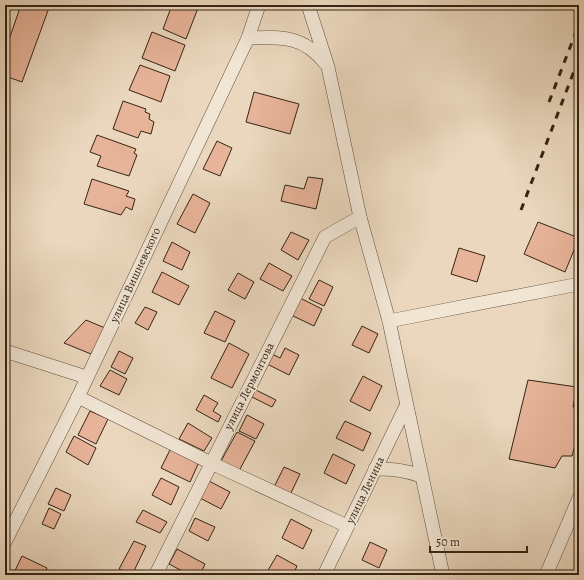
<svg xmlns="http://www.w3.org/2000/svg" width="584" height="580" font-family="Alegreya,serif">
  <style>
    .building { fill: #e7b399; stroke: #352414 }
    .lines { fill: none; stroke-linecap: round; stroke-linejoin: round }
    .minor-casing { stroke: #62513e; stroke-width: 14 }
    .minor { stroke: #f1e5d4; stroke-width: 13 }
    .rail { stroke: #352414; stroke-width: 3; stroke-dasharray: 7 7; stroke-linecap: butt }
    .labels { text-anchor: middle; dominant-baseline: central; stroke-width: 3.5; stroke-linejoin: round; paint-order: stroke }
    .street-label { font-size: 12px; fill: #352414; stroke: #f1e5d4 }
  </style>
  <rect width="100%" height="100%" fill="#ead7bd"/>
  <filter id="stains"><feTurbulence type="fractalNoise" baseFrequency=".005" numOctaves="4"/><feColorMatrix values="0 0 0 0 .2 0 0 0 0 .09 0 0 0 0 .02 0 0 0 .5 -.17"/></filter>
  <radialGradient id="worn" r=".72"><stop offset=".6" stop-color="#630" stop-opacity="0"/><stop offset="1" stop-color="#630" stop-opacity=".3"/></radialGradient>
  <g class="building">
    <path d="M21 5H50L22 82 5 76V51Z"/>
    <path d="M172 5H190L198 8 186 39 163 29Z"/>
    <path d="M152 32 185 45 175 71 142 58Z"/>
    <path d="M140 65 170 76 161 102 129 90Z"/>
    <path d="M254 92 299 104 290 134 246 122Z"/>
    <path d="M123 101 146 109 145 112 150 114 149 119 154 122 151 134 141 131 138 138 113 129Z"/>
    <path d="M97 135 136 149 134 153 137 155 129 176 97 166 101 156 90 152Z"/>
    <path d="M217 141 232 148 220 176 203 169Z"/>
    <path d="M308 177 323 179 316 209 281 201 285 185 304 189Z"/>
    <path d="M92 179 129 191 126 196 135 199 132 210 126 207 121 215 84 204Z"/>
    <path d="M193 194 210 203 195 233 177 224Z"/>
    <path d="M538 222 579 238 565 272 524 254Z"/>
    <path d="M291 232 309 240 298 260 281 250Z"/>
    <path d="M172 242 190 252 182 270 163 261Z"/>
    <path d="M459 248 485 256 477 282 451 274Z"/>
    <path d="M269 263 292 276 283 291 260 279Z"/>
    <path d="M162 272 189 286 179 305 152 292Z"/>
    <path d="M238 273 254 282 245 299 228 290Z"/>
    <path d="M319 280 333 287 324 306 309 299Z"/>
    <path d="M300 298 322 309 314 326 291 315Z"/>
    <path d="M145 307 157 312 148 330 135 323Z"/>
    <path d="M215 311 235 321 225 342 204 333Z"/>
    <path d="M86 320 105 328 91 354 64 343Z"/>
    <path d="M362 326 378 334 369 353 352 345Z"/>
    <path d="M229 343 249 354 232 388 211 378Z"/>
    <path d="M285 348 299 355 289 375 265 363 270 353 280 358Z"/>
    <path d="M119 351 133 358 125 374 111 367Z"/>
    <path d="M110 370 127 379 119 395 100 386Z"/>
    <path d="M363 376 382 386 370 411 350 401Z"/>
    <path d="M528 380 577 387 573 407 579 408V431L572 456H562L555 468 509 459Z"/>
    <path d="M254 389 276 400 272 407 250 396Z"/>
    <path d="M204 395 218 403 213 411 221 416 218 422 196 410Z"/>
    <path d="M90 411 108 419 96 444 78 435Z"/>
    <path d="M247 415 264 424 256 439 239 431Z"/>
    <path d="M345 421 371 433 363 451 336 438Z"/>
    <path d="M188 423 212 438 204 451 179 439Z"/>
    <path d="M237 432 255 441 239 471 221 461Z"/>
    <path d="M74 436 96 448 88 465 66 452Z"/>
    <path d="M172 446 200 460 190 482 161 468Z"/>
    <path d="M333 454 355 465 346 484 324 473Z"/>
    <path d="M284 467 300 474 289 497 273 489Z"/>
    <path d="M161 478 179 487 171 505 152 495Z"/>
    <path d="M209 481 230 492 221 509 200 498Z"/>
    <path d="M56 488 71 495 64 511 48 504Z"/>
    <path d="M49 508 61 514 54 529 42 524Z"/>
    <path d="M143 510 167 522 160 533 136 522Z"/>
    <path d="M195 518 215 527 208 541 189 531Z"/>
    <path d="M291 519 312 530 303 549 282 538Z"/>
    <path d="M134 541 146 546 132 575 119 569Z"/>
    <path d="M370 542 387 550 379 568 362 560Z"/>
    <path d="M177 549 205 564 200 575H190L169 564Z"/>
    <path d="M277 555 297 566 293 575H274L267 572Z"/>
    <path d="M22 556 47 568 44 575H13Z"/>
  </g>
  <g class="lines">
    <defs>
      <g id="minor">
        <path d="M308 5 328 67 360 217 389 321 443 575"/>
        <path d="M248 38C280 37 303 35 325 63"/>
        <path d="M389 321 579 284"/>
        <path d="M5 351 86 377"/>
        <path d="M78 397 211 463 347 526"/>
        <path d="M375 469C392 469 405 470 421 476"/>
        <path d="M5 542 78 397 248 38 259 5"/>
        <path d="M157 572 325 237 360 217"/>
        <path d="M324 575 406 406"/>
        <path d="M546 575 579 498"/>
      </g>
    </defs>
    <use href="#minor" class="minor-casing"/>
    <use href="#minor" class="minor"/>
    <g class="rail">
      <path d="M549 102 579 24"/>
      <path d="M521 210 579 58"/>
    </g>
  </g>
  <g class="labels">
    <g class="street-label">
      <text transform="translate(135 275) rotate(-65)">улица Вишневского</text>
      <text transform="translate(249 386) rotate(-63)">улица Лермонтова</text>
      <text transform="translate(365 490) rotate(-64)">улица Ленина</text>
    </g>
  </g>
  <rect width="584" height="580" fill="none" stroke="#ead7bd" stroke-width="20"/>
  <rect x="6" y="6" width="572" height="568" fill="none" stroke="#352414" stroke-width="2"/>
  <rect x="10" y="10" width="564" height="560" fill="none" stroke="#352414"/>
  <path d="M430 546v6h97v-6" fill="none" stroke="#352414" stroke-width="2"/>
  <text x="436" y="546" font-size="12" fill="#352414" stroke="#f1e5d4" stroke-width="3" paint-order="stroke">50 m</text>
  <rect width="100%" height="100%" filter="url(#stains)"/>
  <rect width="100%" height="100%" fill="url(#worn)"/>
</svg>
